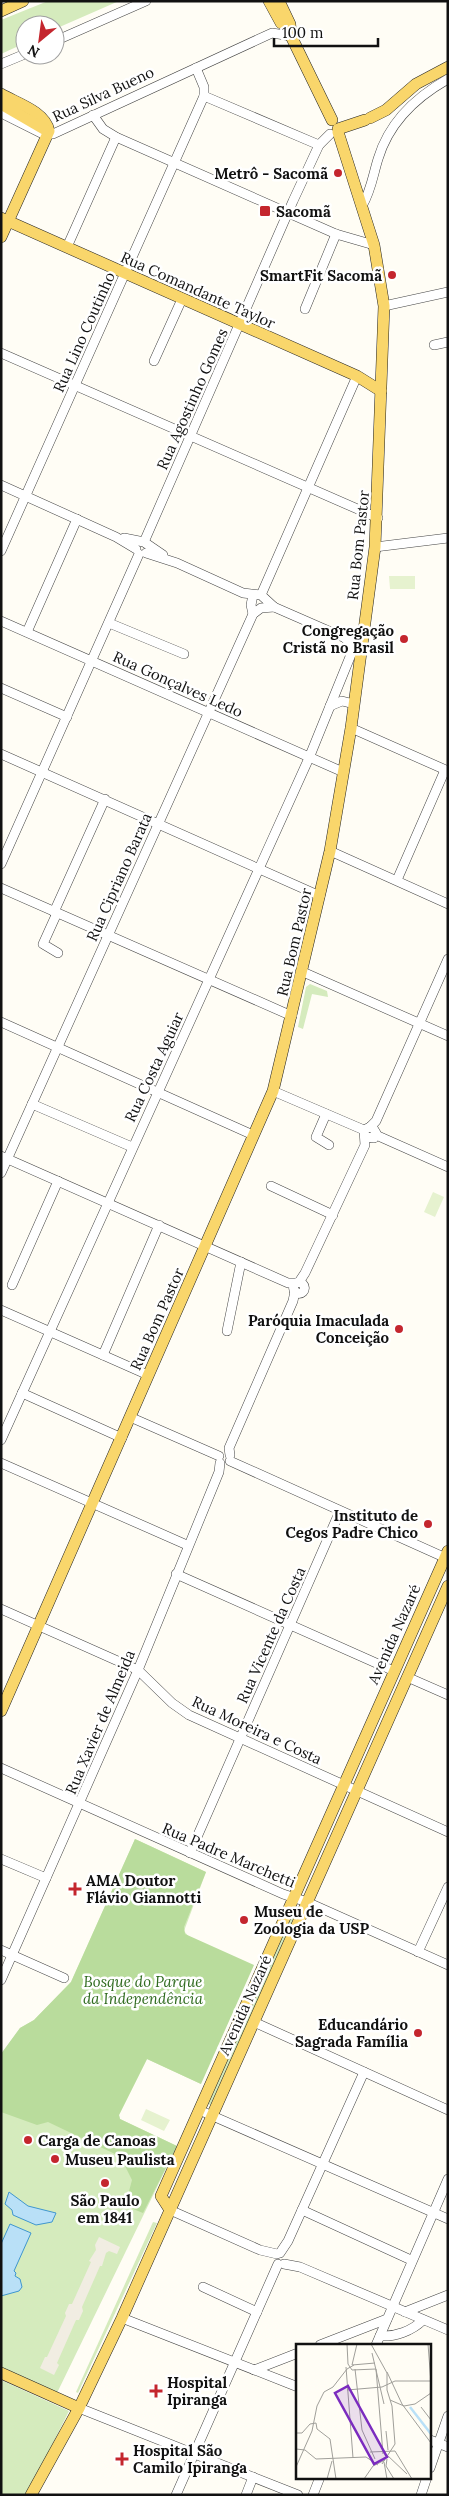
<svg xmlns="http://www.w3.org/2000/svg" width="449" height="2496" font-family="Lora,serif">
  <style>
    .green { fill: #d5ebbd }
    .forest { fill: #b9dc9c }
    .pitch { fill: #e6f2cf }
    .plaza { fill: #f1ede2 }
    .water { fill: #b9e0f7; stroke: #3f96cf }
    .lines { fill: none; stroke-linecap: round; stroke-linejoin: round }
    .minor-casing { stroke: #444; stroke-width: 10 }
    .major-casing { stroke: #222; stroke-width: 12 }
    .minor { stroke: #fff; stroke-width: 9 }
    .major { stroke: #f9d66b; stroke-width: 11 }
    .poi-dot { fill: #c4262e; stroke: #fff; stroke-width: 2 }
    .labels { text-anchor: middle; dominant-baseline: central; stroke-width: 5; stroke-linejoin: round; paint-order: stroke }
    .street-label { font-size: 15px; fill: #111; stroke: #fff }
    .poi-label { font-size: 15px; font-weight: bold; fill: #111; stroke: #fff; text-anchor: start }
    .park-label { font-size: 15px; font-style: italic; fill: #2f6b1f; stroke: #fff }
    .inset-river { fill: none; stroke: #b9e0f7; stroke-width: 2.5 }
    .inset-road { fill: none; stroke: #a09f9a; stroke-width: 1 }
    .view { fill: #7b2cbf; fill-opacity: 0.15; stroke: #7b2cbf; stroke-width: 2.5 }
    .inset-edge { fill: none; stroke: #111; stroke-width: 2.5 }
  </style>
  <rect width="100%" height="100%" fill="#fffdf5"/>
  <g class="green">
    <path d="M48 1H119L55 29V25H25V43L1 54V20Z"/>
    <path d="M310 984 327 991 328 997 312 994 303 1029 298 1027 306 987Z"/>
    <path d="M135 1839 206 1872 184 1931 189 1937 201 2084 147 2059 119 2115 120 2119 177 2146 57 2393 1 2368V2054L20 2028 34 2020 71 1982Z"/>
    <path d="M291 1913 296 1915 211 2105 208 2104Z"/>
    <path d="M153 2222 157 2223 78 2393 76 2392Z"/>
    <path d="M1 2380 69 2411 27 2495H1Z"/>
  </g>
  <path class="forest" d="M135 1839 206 1872 184 1927 185 1934 254 1965 201 2084 147 2059 119 2115 120 2119 177 2146 143 2213 133 2209 128 2195 132 2180 124 2164 115 2154 48 2122 37 2125 1 2112V2054L20 2028 34 2020 71 1982Z"/>
  <g class="pitch">
    <path d="M389 576H415V589H390Z"/>
    <path d="M433 1192 444 1197 435 1217 424 1212Z"/>
    <path d="M146 2109 170 2120 164 2131 141 2120Z"/>
  </g>
  <path class="plaza" d="M99 2237 120 2247 117 2254 109 2251 106 2253 102 2266H100L82 2307 83 2311 79 2320H76L57 2363 59 2365 54 2375 40 2368 45 2357H47L66 2316 65 2313 69 2304H72L91 2262 89 2261 96 2250 95 2245Z"/>
  <g class="water">
    <path d="M9 2192 28 2206 56 2213 52 2222 36 2225 13 2215 12 2210 5 2204Z"/>
    <path d="M10 2224 31 2233 14 2271 16 2273 15 2276 20 2279 22 2287 19 2291 1 2296V2244Z"/>
  </g>
  <g class="lines">
    <defs>
      <g id="minor">
        <path d="M55 41 146 1"/>
        <path d="M1 64 25 54"/>
        <path d="M204 96 319 145"/>
        <path d="M1 113 43 134H53L272 33 291 36"/>
        <path d="M93 115 103 129 116 137 336 234 374 245"/>
        <path d="M362 206C371 191 373 175 378 159 389 122 416 97 448 79"/>
        <path d="M67 247 116 137"/>
        <path d="M384 306 448 292"/>
        <path d="M305 309 336 234"/>
        <path d="M434 345 448 342"/>
        <path d="M1 353 378 518"/>
        <path d="M154 361 182 299"/>
        <path d="M1 485 116 537 136 549"/>
        <path d="M124 538 144 542 163 555"/>
        <path d="M144 542 293 201 319 145 330 134"/>
        <path d="M375 547 448 538"/>
        <path d="M1 551 204 96V87L196 68"/>
        <path d="M146 553 177 563 243 593 261 595 274 607 345 638 363 634"/>
        <path d="M253 595 251 605 253 614"/>
        <path d="M261 595 357 376"/>
        <path d="M1 621 343 772"/>
        <path d="M109 623 184 654"/>
        <path d="M27 632 77 519"/>
        <path d="M1 688 67 717"/>
        <path d="M330 706 342 701 354 704"/>
        <path d="M351 728 448 771"/>
        <path d="M1 754 320 896"/>
        <path d="M330 851 448 904"/>
        <path d="M1 864 139 554"/>
        <path d="M397 880 445 770"/>
        <path d="M1 888 292 1016"/>
        <path d="M54 912 105 799"/>
        <path d="M57 913 43 944 58 953"/>
        <path d="M303 972 448 1036"/>
        <path d="M1 1022 253 1135"/>
        <path d="M273 1091 364 1130"/>
        <path d="M32 1104 132 1147"/>
        <path d="M326 1114 316 1137 329 1145"/>
        <path d="M370 1127 376 1121 448 959"/>
        <path d="M376 1135 448 1167"/>
        <path d="M1 1156 288 1283H296"/>
        <path d="M1 1173 253 614 261 608 274 607"/>
        <path d="M271 1186 333 1215"/>
        <path d="M299 1282 305 1273 365 1145 364 1130 370 1127 373 1128 376 1133 374 1138 366 1137"/>
        <circle cx="299" cy="1288" r="5.5"/>
        <path d="M12 1285 58 1181"/>
        <path d="M1 1310 148 1375"/>
        <path d="M227 1331 241 1262"/>
        <path d="M103 1355 159 1225"/>
        <path d="M22 1393 122 1438"/>
        <path d="M130 1417 219 1456"/>
        <path d="M1 1440 309 758 352 652 350 643 345 638"/>
        <path d="M230 1455 229 1448 293 1301 295 1291"/>
        <path d="M230 1461 448 1559"/>
        <path d="M1 1463 187 1545"/>
        <path d="M176 1574 394 1671"/>
        <path d="M1 1609 138 1670 172 1703 189 1715 448 1832"/>
        <path d="M407 1677 448 1695"/>
        <path d="M1 1768 283 1894 307 1902 448 1965"/>
        <path d="M190 1853 340 1511"/>
        <path d="M1 1859 46 1878"/>
        <path d="M1 1950 64 1978"/>
        <path d="M418 1952 448 1887"/>
        <path d="M1 1980 138 1670 219 1472 220 1463"/>
        <path d="M254 2022 448 2110"/>
        <path d="M199 2110 448 2219"/>
        <path d="M170 2210 260 2250 277 2254"/>
        <path d="M302 2210 411 2260"/>
        <path d="M280 2253 288 2241 364 2072"/>
        <path d="M284 2264 300 2267 448 2330"/>
        <path d="M203 2287 257 2312"/>
        <path d="M405 2312 448 2295"/>
        <path d="M122 2318 298 2387"/>
        <path d="M380 2336C395 2337 412 2331 423 2320"/>
        <path d="M320 2345 387 2319"/>
        <path d="M376 2345 448 2179"/>
        <path d="M254 2370 298 2353"/>
        <path d="M79 2408 298 2495"/>
        <path d="M430 2440 448 2447"/>
        <path d="M430 2468 448 2416"/>
        <path d="M176 2495 278 2264"/>
        <path d="M246 2495 253 2477"/>
        <path d="M313 2495 320 2477"/>
        <path d="M421 2495 427 2477"/>
      </g>
      <g id="major">
        <path d="M269 1 281 23"/>
        <path d="M279 1 290 24 291 36 332 120"/>
        <path d="M1 11 23 1"/>
        <path d="M1 94C16 103 45 111 49 131L1 237"/>
        <path d="M1 104 44 129"/>
        <path d="M370 118 386 110 416 84 448 67"/>
        <path d="M338 129 365 120"/>
        <path d="M1 218 357 376 381 391"/>
        <path d="M1 1711 273 1091 330 851 351 728 375 547 384 306 374 245 338 132"/>
        <path d="M170 2210 161 2196 448 1551"/>
        <path d="M1 2373 79 2408"/>
        <path d="M31 2495 79 2408 122 2318 448 1586"/>
      </g>
    </defs>
    <use href="#minor" class="minor-casing"/>
    <use href="#major" class="major-casing"/>
    <use href="#minor" class="minor"/>
    <use href="#major" class="major"/>
  </g>
  <g class="poi-dot">
    <circle cx="338" cy="173" r="5"/>
    <rect x="259" y="205" width="12" height="12" rx="2.5"/>
    <circle cx="392" cy="275" r="5"/>
    <circle cx="404" cy="639" r="5"/>
    <circle cx="399" cy="1329" r="5"/>
    <circle cx="428" cy="1524" r="5"/>
    <path d="M72.5 1881.5h5v5h5v5h-5v5h-5v-5h-5v-5h5z"/>
    <circle cx="244" cy="1920" r="5"/>
    <circle cx="418" cy="2033" r="5"/>
    <circle cx="28" cy="2140" r="5"/>
    <circle cx="55" cy="2159" r="5"/>
    <circle cx="105" cy="2183" r="5"/>
    <path d="M153.5 2383.5h5v5h5v5h-5v5h-5v-5h-5v-5h5z"/>
    <path d="M119.5 2451.5h5v5h5v5h-5v5h-5v-5h-5v-5h5z"/>
  </g>
  <g class="labels">
    <g class="street-label">
      <text transform="translate(103 94) rotate(-25)">Rua Silva Bueno</text>
      <text transform="translate(198 290) rotate(24)">Rua Comandante Taylor</text>
      <text transform="translate(84 332) rotate(-66)">Rua Lino Coutinho</text>
      <text transform="translate(192 399) rotate(-66)">Rua Agostinho Gomes</text>
      <text transform="translate(358 545) rotate(-84)">Rua Bom Pastor</text>
      <text transform="translate(178 684) rotate(24)">Rua Gonçalves Ledo</text>
      <text transform="translate(119 877) rotate(-66)">Rua Cipriano Barata</text>
      <text transform="translate(294 942) rotate(-77)">Rua Bom Pastor</text>
      <text transform="translate(154 1067) rotate(-65)">Rua Costa Aguiar</text>
      <text transform="translate(157 1319) rotate(-66)">Rua Bom Pastor</text>
      <text transform="translate(394 1634) rotate(-66)">Avenida Nazaré</text>
      <text transform="translate(271 1635) rotate(-66)">Rua Vicente da Costa</text>
      <text transform="translate(100 1722) rotate(-67)">Rua Xavier de Almeida</text>
      <text transform="translate(257 1730) rotate(25)">Rua Moreira e Costa</text>
      <text transform="translate(229 1855) rotate(23)">Rua Padre Marchetti</text>
      <text transform="translate(245 2005) rotate(-66)">Avenida Nazaré</text>
    </g>
    <g class="poi-label">
      <text x="328" y="173" text-anchor="end">Metrô - Sacomã</text>
      <text x="276" y="211">Sacomã</text>
      <text x="382" y="275" text-anchor="end">SmartFit Sacomã</text>
      <text x="394" y="630" text-anchor="end">Congregação<tspan x="394" dy="17">Cristã no Brasil</tspan></text>
      <text x="389" y="1320" text-anchor="end">Paróquia Imaculada<tspan x="389" dy="17">Conceição</tspan></text>
      <text x="418" y="1515" text-anchor="end">Instituto de<tspan x="418" dy="17">Cegos Padre Chico</tspan></text>
      <text x="86" y="1880">AMA Doutor<tspan x="86" dy="17">Flávio Giannotti</tspan></text>
      <text x="254" y="1911">Museu de<tspan x="254" dy="17">Zoologia da USP</tspan></text>
      <text x="408" y="2024" text-anchor="end">Educandário<tspan x="408" dy="17">Sagrada Família</tspan></text>
      <text x="38" y="2140">Carga de Canoas</text>
      <text x="65" y="2159">Museu Paulista</text>
      <text x="105" y="2200" text-anchor="middle">São Paulo<tspan x="105" dy="17">em 1841</tspan></text>
      <text x="167" y="2382">Hospital<tspan x="167" dy="17">Ipiranga</tspan></text>
      <text x="133" y="2450">Hospital São<tspan x="133" dy="17">Camilo Ipiranga</tspan></text>
    </g>
    <g class="park-label">
      <text x="143" y="1981">Bosque do Parque<tspan x="143" dy="17">da Independência</tspan></text>
    </g>
  </g>
  <g transform="translate(296 2344)">
    <rect width="135" height="135" fill="#fffdf5"/>
    <path class="inset-river" d="M114 63 135 90"/>
    <path class="inset-road" d="M51 0 52 20 56 26 80 25 87 110M75 0 91 29V46L96 62 99 100 86 120M132 0 135 39M76 9 88 60M56 21 79 19M56 21 61 0M50 23 57 114M59 25 66 86 79 115M91 28 106 60 135 99M51 46 86 43 99 37H135M94 56 108 62 119 60 135 49M125 63 135 76M90 87 92 106M0 89H6L14 80 20 79 21 85 34 95 40 135M0 105 9 106 20 115 70 113 82 121M74 108 99 107 116 135M90 110 111 130M91 115 90 122 98 135M88 118 91 135M0 123 16 87 21 62 28 48 37 43 51 25 58 21M31 135 36 117M68 135 77 122 89 116"/>
    <path class="view" d="M52 42 91 113 78 120 39 49Z"/>
    <rect width="135" height="135" class="inset-edge"/>
  </g>
  <rect width="449" height="2496" fill="none" stroke="#111111" stroke-width="5"/>
  <g transform="translate(40 40) rotate(209)"><circle r="24" fill="#ffffff" stroke="#a0a0a0"/>
  <path d="M0-4L9 19L0 12L-9 19Z" fill="#c4262e"/>
  <text y="-8" font-size="14" font-weight="bold" text-anchor="middle" fill="#111111">N</text>
  </g>
  <path d="M274 38v8h104v-8" fill="none" stroke="#111111" stroke-width="2.5"/>
  <text x="282" y="38" font-size="15" fill="#111111" stroke="#ffffff" stroke-width="4" paint-order="stroke">100 m</text>
</svg>
